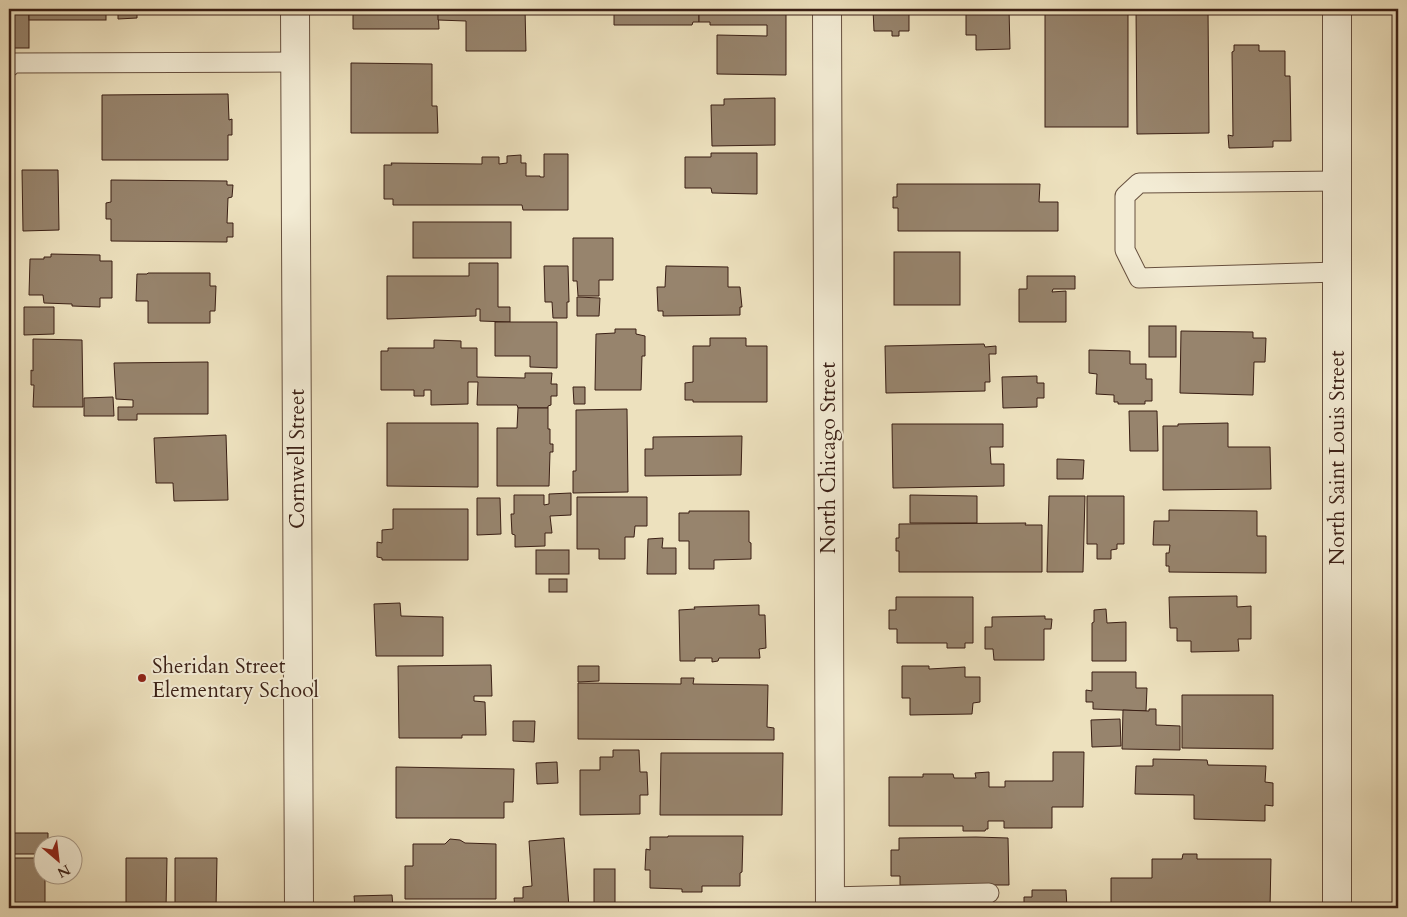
<svg xmlns="http://www.w3.org/2000/svg" width="1407" height="917" font-family="Cardo,serif">
  <style>
    .building { fill: #97846d; stroke: #3a1f15 }
    .lines { fill: none; stroke-linecap: round; stroke-linejoin: round }
    .service-casing { stroke: #67503f; stroke-width: 21 }
    .minor-casing { stroke: #67503f; stroke-width: 30 }
    .service { stroke: #f3ecd5; stroke-width: 19 }
    .minor { stroke: #f3ecd5; stroke-width: 28 }
    .poi-dot { fill: #8f2418; stroke: #f3ecd5; stroke-width: 2 }
    .labels { text-anchor: middle; dominant-baseline: central; stroke-width: 4; stroke-linejoin: round; paint-order: stroke }
    .street-label { font-size: 21px; fill: #3a1f15; stroke: #f3ecd5 }
    .poi-label { font-size: 21px; fill: #3a1f15; stroke: #f3ecd5; text-anchor: start }
  </style>
  <rect width="100%" height="100%" fill="#ede1be"/>
  <filter id="stains"><feTurbulence type="fractalNoise" baseFrequency=".004" numOctaves="4"/><feColorMatrix values="0 0 0 0 .2 0 0 0 0 .09 0 0 0 0 .02 0 0 0 .5 -.17"/></filter>
  <radialGradient id="worn" r=".72"><stop offset=".6" stop-color="#630" stop-opacity="0"/><stop offset="1" stop-color="#630" stop-opacity=".3"/></radialGradient>
  <g class="building">
    <rect x="9" y="9" width="20" height="39"/>
    <rect x="29" y="9" width="77" height="11"/>
    <path d="M118 9H137V18L118 19Z"/>
    <path d="M353 9H438L439 29H353Z"/>
    <path d="M438 9H525L526 51H466V21L438 20Z"/>
    <path d="M614 9H699V22H693L692 25H614Z"/>
    <path d="M699 9H786V75L717 74V35L767 36V25H710V22H699Z"/>
    <path d="M873 9H909V31H899V36H892V31H874Z"/>
    <path d="M966 9H1009L1010 49 976 50V35H966Z"/>
    <rect x="1045" y="9" width="83" height="118"/>
    <path d="M1136 9H1208L1209 133 1137 134Z"/>
    <path d="M1234 45H1259V51H1285V76H1290L1291 141H1273V147L1229 148 1228 135 1233 136 1232 52 1234 51Z"/>
    <path d="M351 63 432 64V106H437L438 133H351Z"/>
    <rect x="1395" y="71" width="3" height="67"/>
    <path d="M228 94 229 120 232 119V135H228V160H102V95Z"/>
    <path d="M775 98V145L712 146 711 105H724V99Z"/>
    <path d="M711 153H757V194L712 193 711 188H685V157H711Z"/>
    <path d="M544 154H568V210H523L522 205H393V199H384V165H392L391 163 482 164V157H499V164L507 163V156L521 155V163H526V176H540V177H544Z"/>
    <path d="M22 170H58L59 230 23 231Z"/>
    <path d="M111 180 227 181V185H233L232 197 228 198 227 223H233V237H227V242L111 241V219H106V203L111 202Z"/>
    <path d="M897 184H1040L1039 202H1058V231H898V208H893V197H897Z"/>
    <rect x="413" y="222" width="98" height="36"/>
    <path d="M573 238H613V280H599V296H578L577 281H573Z"/>
    <rect x="894" y="252" width="66" height="53"/>
    <path d="M51 254 100 255V261H112V298H100V307L72 306V304L44 303 43 295H29L30 259H44V257H51Z"/>
    <path d="M469 263H498V307H510V322L480 321V309H476V316L387 319V276H469Z"/>
    <path d="M544 266H568L569 302H567V318H553L552 302H545Z"/>
    <path d="M666 266 728 267V287H740L742 307H740V315L663 316V311H658L657 287H665Z"/>
    <path d="M148 273H210V286H216L215 311H210V323H148V301H136L137 274H147Z"/>
    <path d="M1027 276H1075V289H1053L1052 292 1066 291V322H1019V289H1027Z"/>
    <path d="M577 297 600 298 599 316H577Z"/>
    <path d="M24 307H54V334L24 335Z"/>
    <path d="M495 322H557V368L530 367V356H495Z"/>
    <rect x="1149" y="326" width="27" height="31"/>
    <path d="M615 329H636V334L645 336V356H642L641 390H595L596 334 615 333Z"/>
    <path d="M1181 331 1253 332V338H1266L1265 362H1254L1253 395 1180 393Z"/>
    <path d="M710 338H746V346H767V402H693V400H685V383L693 382V346H710Z"/>
    <path d="M33 339 82 340 83 407H33L34 385H31V370L33 371Z"/>
    <path d="M434 340 461 341V348H477V377L525 378V373H552L551 384H557V396H551V405L548 406V408H518L517 405H477L478 382H468V404L431 405V390H424V396H414V390H381V351H388V348H434Z"/>
    <path d="M984 344 985 347 996 346V354H989L990 382H985V391L886 393 885 346Z"/>
    <path d="M1089 350 1130 351V364H1146V379H1152V401H1145V404H1118V402H1114V395L1096 394 1097 374 1089 373Z"/>
    <path d="M208 362V414H137V420H118V407H133V400L116 399 114 363Z"/>
    <path d="M1037 376V383H1044V398H1037V407L1003 408 1002 377Z"/>
    <path d="M573 387H585V404H574Z"/>
    <path d="M113 397 114 416H84V398Z"/>
    <path d="M518 408H548V429H550V444H553V452H550L549 486H497V428H517Z"/>
    <path d="M627 409 628 492 573 493V471H576V410Z"/>
    <path d="M1129 411H1157L1158 451H1130Z"/>
    <path d="M387 423H478V487L387 486Z"/>
    <path d="M1228 423V447H1270L1271 489 1163 490V426H1178V424Z"/>
    <path d="M892 424H1003V447H990L991 464H1004V486L893 488Z"/>
    <path d="M226 435 228 500 174 501 173 483H156L154 438Z"/>
    <path d="M742 436 741 475 645 476V449H653V437Z"/>
    <path d="M1057 459 1084 460 1083 479H1057Z"/>
    <path d="M1396 484H1398V496H1395Z"/>
    <path d="M571 493V515L550 516 552 533H545V546L515 547V535L512 534 511 514H514V495H544V505L549 504V494Z"/>
    <path d="M910 495 977 496V523H910Z"/>
    <path d="M1049 496H1085L1083 572H1047Z"/>
    <path d="M1087 496H1124V544H1117V549L1111 550V559H1097V544H1087Z"/>
    <path d="M577 497H647V526H635L634 537H625V559H599V549H577Z"/>
    <path d="M477 498H500L501 534 477 535Z"/>
    <path d="M393 509H468V560H382V558L377 557V542L382 543V530L393 529Z"/>
    <path d="M1169 510 1257 511V536H1266V573L1169 572V566H1166V553H1169L1170 545H1153L1154 521H1169Z"/>
    <path d="M689 511H749V542L751 543V559L714 560V569H689V541H679V513H689Z"/>
    <path d="M1026 523 1025 525H1042V572H899V551H896V538H899V524Z"/>
    <path d="M663 538 662 548H676V574H647L648 539Z"/>
    <rect x="536" y="550" width="33" height="24"/>
    <rect x="549" y="579" width="18" height="13"/>
    <path d="M1237 596V607L1251 606V639H1238L1239 651 1191 652V641H1177V628H1170L1169 597Z"/>
    <path d="M896 597H973V643H965V648H947V643H897V629H889V610H896Z"/>
    <path d="M400 603 401 616 443 617V656H376L374 604Z"/>
    <path d="M759 605V615H765L766 648 759 649 760 658H719L718 661 712 662V658H695V661H680L679 610 695 609 694 607Z"/>
    <path d="M1106 609 1107 623 1126 622V661H1092V623L1094 622V610Z"/>
    <path d="M1045 616V619H1052L1051 629H1044V660H994L993 649H985V627H992V617Z"/>
    <path d="M491 665 492 696H474V701L485 702 486 735H462V738H399L398 666Z"/>
    <path d="M578 666H599V681L578 682Z"/>
    <path d="M902 666H929V669L965 667V677H980V702L973 703 972 714 910 715V698H902Z"/>
    <path d="M1092 672H1136V688H1147L1146 711 1093 709V702H1086V690L1092 691Z"/>
    <path d="M681 678H694L693 684 768 685 767 727 774 728V740L578 739V683L681 684Z"/>
    <path d="M1182 695H1273V749L1182 748Z"/>
    <path d="M1149 709H1156V725L1180 726V750L1122 749 1123 710 1149 711Z"/>
    <path d="M1120 719 1121 746 1092 747 1091 720Z"/>
    <path d="M513 721H535L534 742 513 741Z"/>
    <path d="M613 750H639L640 772H647L648 795H640V814L580 815V770H600V757H613Z"/>
    <path d="M1053 752H1084L1083 807H1052V828H1004V821H988V829H986L985 831H963V826H889V777H923V774H953L954 778H976L975 773 989 772V787H1005V781H1053Z"/>
    <path d="M661 753H783L782 815H660Z"/>
    <path d="M1153 759 1207 760 1208 765 1266 766 1265 782 1273 783V806L1265 805V821L1194 819V795L1135 794 1136 766H1153Z"/>
    <path d="M557 762 558 783 537 784 536 763Z"/>
    <path d="M396 767 514 769 513 802H504V818H396Z"/>
    <path d="M9 833H48V844H42V854H9Z"/>
    <path d="M668 836H743L742 872 740 873V886H702V892H682V889L650 888V870H645L646 849 650 850V837H668Z"/>
    <path d="M976 837 1008 838 1009 885H900V876H891V850H899V838Z"/>
    <path d="M564 838 569 908H515L514 898H523V887L532 886 529 841Z"/>
    <path d="M450 839 460 840 465 843 496 844V899H405V866H413V844H445Z"/>
    <path d="M1183 854H1197V859H1271L1270 908H1111V878H1152V859H1182Z"/>
    <path d="M9 858H42V874H45V908H9Z"/>
    <path d="M126 858H167L166 908H126Z"/>
    <path d="M175 858H217L216 908H175Z"/>
    <rect x="594" y="869" width="21" height="34"/>
    <path d="M1032 890H1066L1067 908H1024V897H1032Z"/>
    <path d="M392 895 393 908H355L354 896Z"/>
    <rect x="899" y="900" width="83" height="8"/>
  </g>
  <g class="lines">
    <defs>
      <g id="service">
        <path d="M9 67 13 63 295 62"/>
        <path d="M1337 272 1139 278 1125 250V196L1139 183 1337 181"/>
        <path d="M830 897 989 893"/>
      </g>
      <g id="minor">
        <path d="M295 9 299 908"/>
        <path d="M827 9 830 908"/>
        <path d="M1337 9V908"/>
      </g>
    </defs>
    <use href="#service" class="service-casing"/>
    <use href="#minor" class="minor-casing"/>
    <use href="#service" class="service"/>
    <use href="#minor" class="minor"/>
  </g>
  <circle class="poi-dot" cx="142" cy="678" r="5"/>
  <g class="labels">
    <g class="street-label">
      <text transform="translate(828 458) rotate(-90)">North Chicago Street</text>
      <text transform="translate(1337 458) rotate(-90)">North Saint Louis Street</text>
      <text transform="translate(297 459) rotate(-90)">Cornwell Street</text>
    </g>
    <g class="poi-label">
      <text x="152" y="666">Sheridan Street<tspan x="152" dy="24">Elementary School</tspan></text>
    </g>
  </g>
  <rect width="1407" height="917" fill="none" stroke="#ede1be" stroke-width="30"/>
  <rect x="10" y="10" width="1387" height="897" fill="none" stroke="#3a1f15" stroke-width="2.5"/>
  <rect x="15" y="15" width="1377" height="887" fill="none" stroke="#3a1f15"/>
  <g transform="translate(58 860) rotate(152)"><circle r="24" fill="#f3ecd5" stroke="#a99a88"/>
  <path d="M0-4L9 19L0 12L-9 19Z" fill="#8f2418"/>
  <text y="-8" font-size="14" font-weight="bold" text-anchor="middle" fill="#3a1f15">N</text>
  </g>
  <rect width="100%" height="100%" filter="url(#stains)"/>
  <rect width="100%" height="100%" fill="url(#worn)"/>
</svg>
